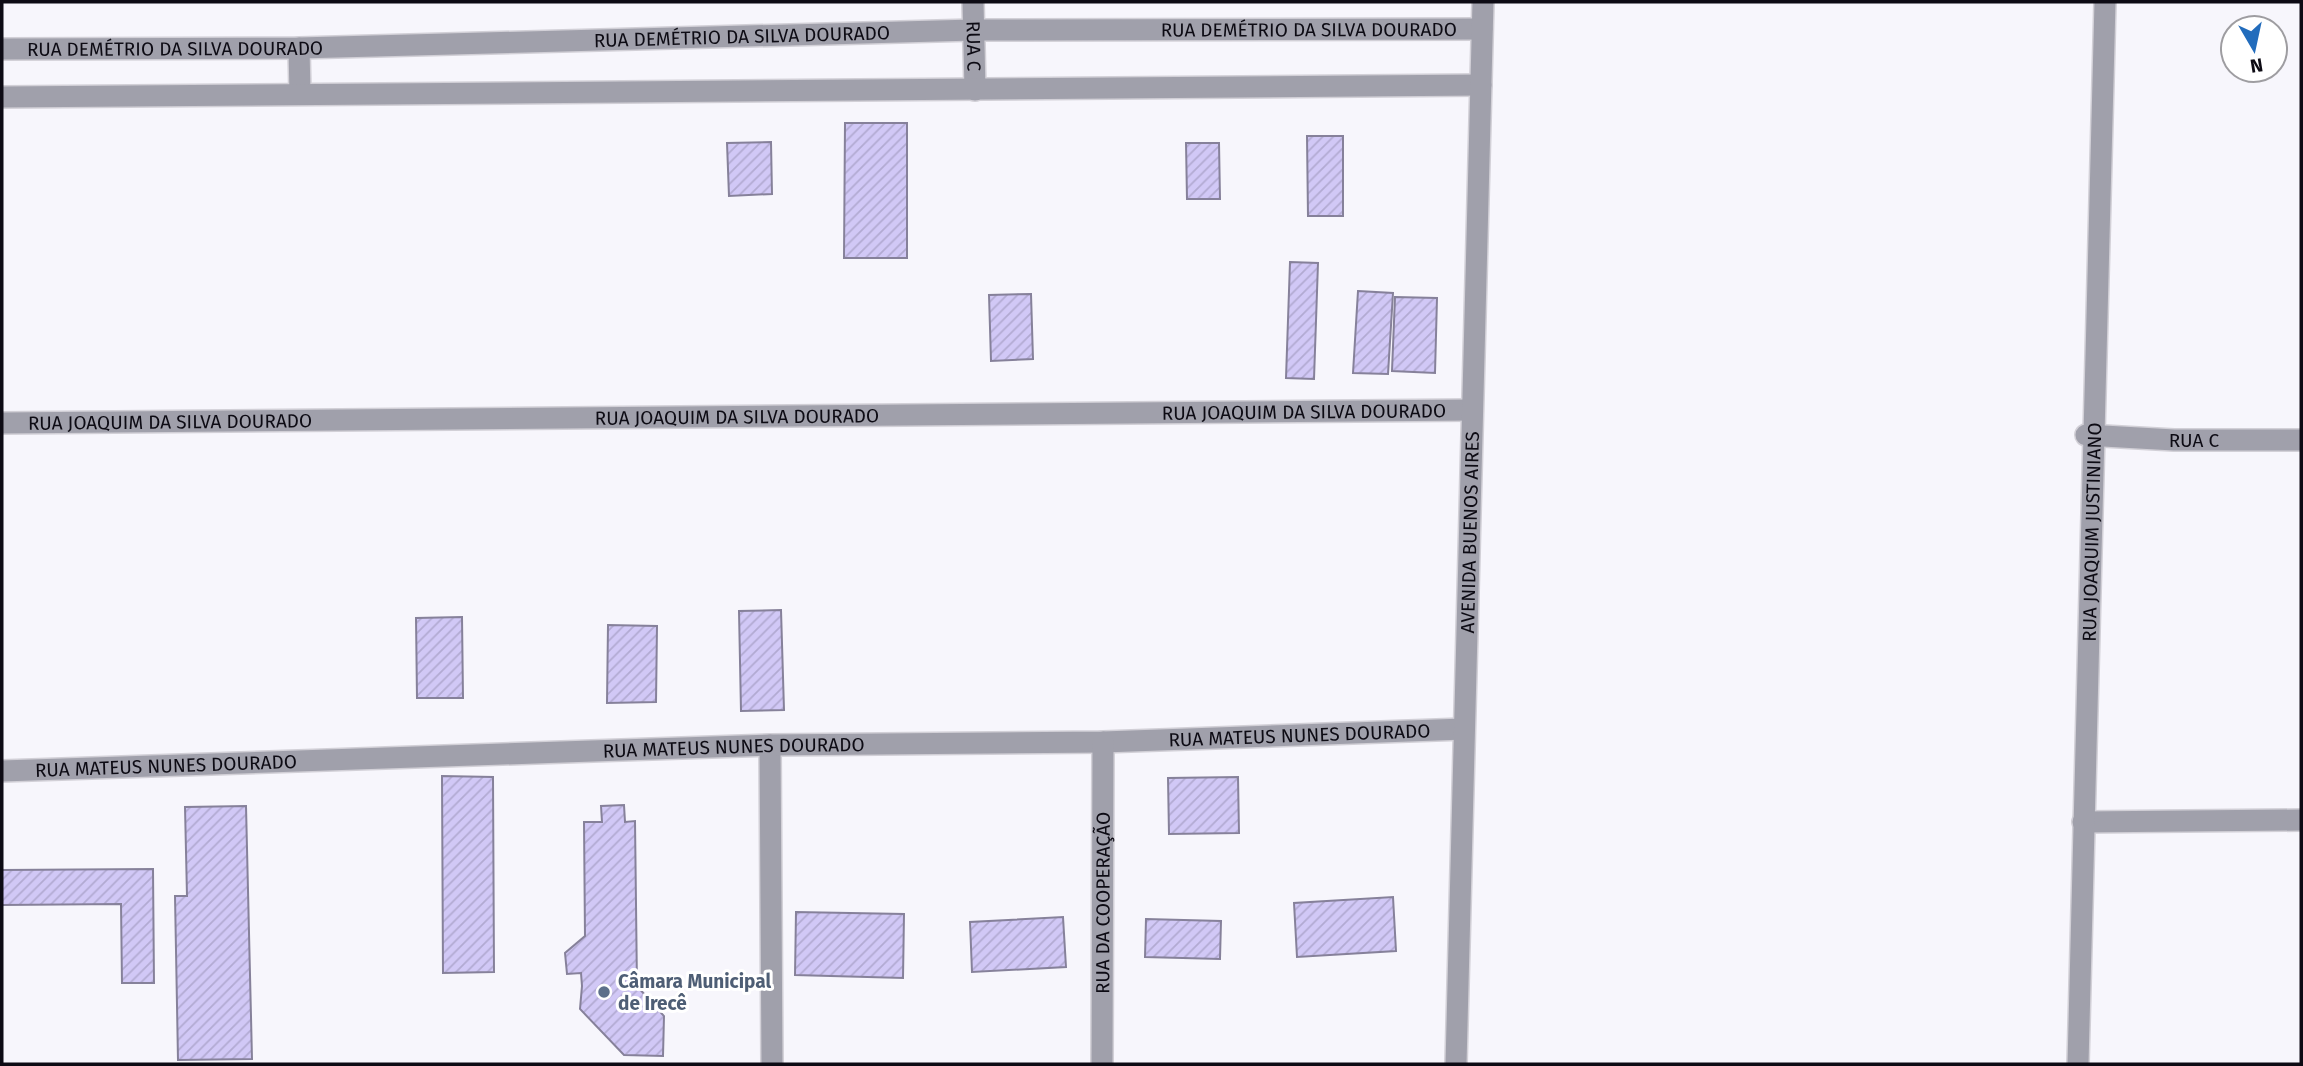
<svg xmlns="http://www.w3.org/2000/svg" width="2303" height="1066" font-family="'Fira Sans',sans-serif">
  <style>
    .building { fill: url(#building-hatch); stroke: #86819a; stroke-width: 2 }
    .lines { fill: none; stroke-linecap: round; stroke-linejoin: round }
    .minor-casing { stroke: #d2d0d7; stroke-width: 24 }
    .minor { stroke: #a0a0ab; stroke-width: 21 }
    .service-dot { fill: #5c6f8a; stroke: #fff; stroke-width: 2.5 }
    .labels { text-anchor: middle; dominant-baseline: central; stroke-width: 6; stroke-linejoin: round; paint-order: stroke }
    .street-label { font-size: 19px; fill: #0d0b14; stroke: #fff }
    .service-label { font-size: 19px; font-weight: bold; fill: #4e5e75; stroke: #fff; text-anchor: start }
  </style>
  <defs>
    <pattern id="building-hatch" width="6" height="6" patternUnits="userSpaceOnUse" patternTransform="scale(1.75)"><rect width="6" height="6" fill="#d1c8f6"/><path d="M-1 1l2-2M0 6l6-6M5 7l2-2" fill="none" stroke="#b2aad2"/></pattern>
  </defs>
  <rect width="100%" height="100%" fill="#f7f6fc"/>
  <g class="building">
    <path d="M845 123H907V258H844Z"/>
    <path d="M1307 136H1343V216H1308Z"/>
    <path d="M771 142 772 194 729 196 727 143Z"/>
    <path d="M1186 143H1219L1220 199H1187Z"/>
    <path d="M1290 262 1318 263 1314 379 1286 378Z"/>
    <path d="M1358 291 1393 293 1388 374 1353 373Z"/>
    <path d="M1031 294 1033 359 991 361 989 295Z"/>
    <path d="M1395 297 1437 298 1435 373 1392 371Z"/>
    <path d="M781 610 784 710 741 711 739 611Z"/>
    <path d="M462 617 463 698H417L416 618Z"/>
    <path d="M608 625 657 626 656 702 607 703Z"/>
    <path d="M442 776 493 777 494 972 443 973Z"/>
    <path d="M1238 777 1239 833 1169 834 1168 778Z"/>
    <path d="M624 805 625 822 635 821 637 986 664 1016 663 1056 624 1055 580 1009 582 986 581 973 567 974 565 953 585 936 584 822H602L601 806Z"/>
    <path d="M246 806 252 1059 178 1060 175 896H187L185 807Z"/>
    <path d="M153 869 154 983H122L121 904 2 905V870Z"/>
    <path d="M1393 897 1396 951 1297 957 1294 903Z"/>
    <path d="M796 912 904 914 903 978 795 975Z"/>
    <path d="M1063 917 1066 967 972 972 970 922Z"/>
    <path d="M1146 919 1221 921 1220 959 1145 957Z"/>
  </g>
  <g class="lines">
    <defs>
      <g id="minor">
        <path id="s1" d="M973 2 975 90"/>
        <path d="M299 48 300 94"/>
        <path id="s2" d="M2 49 299 48 974 30 1482 29"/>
        <path d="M2 97 1481 85"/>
        <path id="s3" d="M2 423 1472 410"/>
        <path id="s4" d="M2086 435 2174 440H2301"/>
        <path d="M770 745 772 1064"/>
        <path id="s5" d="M2 771 770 745 1103 742 1464 729"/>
        <path d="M2083 822 2301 820"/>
        <path id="s6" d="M1102 1064 1103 742"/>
        <path id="s7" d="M1456 1064 1483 2"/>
        <path id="s8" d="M2078 1064 2105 2"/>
      </g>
    </defs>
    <use href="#minor" class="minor-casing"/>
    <use href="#minor" class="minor"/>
  </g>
  <circle class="service-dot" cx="604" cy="992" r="7"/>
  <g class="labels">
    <g class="street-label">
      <text stroke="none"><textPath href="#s2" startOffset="1307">RUA DEMÉTRIO DA SILVA DOURADO</textPath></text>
      <text stroke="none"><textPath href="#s2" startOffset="740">RUA DEMÉTRIO DA SILVA DOURADO</textPath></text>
      <text stroke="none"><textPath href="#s1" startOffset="44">RUA C</textPath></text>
      <text stroke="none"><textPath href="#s2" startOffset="173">RUA DEMÉTRIO DA SILVA DOURADO</textPath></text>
      <text stroke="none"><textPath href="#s3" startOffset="1302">RUA JOAQUIM DA SILVA DOURADO</textPath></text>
      <text stroke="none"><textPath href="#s3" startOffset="735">RUA JOAQUIM DA SILVA DOURADO</textPath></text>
      <text stroke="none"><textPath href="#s3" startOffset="168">RUA JOAQUIM DA SILVA DOURADO</textPath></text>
      <text stroke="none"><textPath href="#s4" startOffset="108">RUA C</textPath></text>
      <text stroke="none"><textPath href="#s7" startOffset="532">AVENIDA BUENOS AIRES</textPath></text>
      <text stroke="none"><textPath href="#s8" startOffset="532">RUA JOAQUIM JUSTINIANO</textPath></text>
      <text stroke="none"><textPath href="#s5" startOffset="1298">RUA MATEUS NUNES DOURADO</textPath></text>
      <text stroke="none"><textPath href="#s5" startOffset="732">RUA MATEUS NUNES DOURADO</textPath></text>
      <text stroke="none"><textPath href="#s5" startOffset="164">RUA MATEUS NUNES DOURADO</textPath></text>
      <text stroke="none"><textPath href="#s6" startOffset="161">RUA DA COOPERAÇÃO</textPath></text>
    </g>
    <g class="service-label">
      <text x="618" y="981">Câmara Municipal<tspan x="618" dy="22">de Irecê</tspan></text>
    </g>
  </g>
  <rect width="2303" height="1066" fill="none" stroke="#0d0b14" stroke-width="7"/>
  <g transform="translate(2254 49) rotate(171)"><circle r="33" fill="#ffffff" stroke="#9e9da1" stroke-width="2"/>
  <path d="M0-5L12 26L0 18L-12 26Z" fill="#226cbc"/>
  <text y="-10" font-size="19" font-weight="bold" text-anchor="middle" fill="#0d0b14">N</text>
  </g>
</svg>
